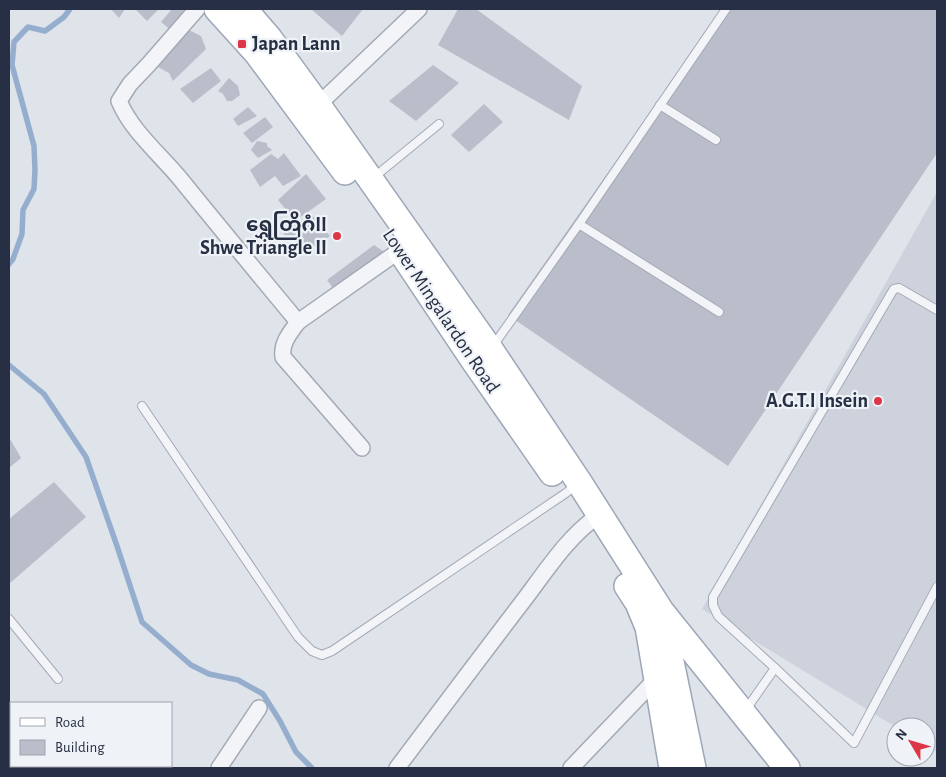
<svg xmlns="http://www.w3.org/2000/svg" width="946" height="777" font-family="'Alegreya Sans','Noto Sans Myanmar',sans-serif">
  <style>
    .built { fill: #cdd2dc }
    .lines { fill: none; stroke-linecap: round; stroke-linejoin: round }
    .stream { stroke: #96aece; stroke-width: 5.5 }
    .building { fill: #b9beca }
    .lane-casing { stroke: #a4a9b5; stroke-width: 10 }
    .street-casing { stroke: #a4a9b5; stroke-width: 18 }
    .primary-casing { stroke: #9da6b7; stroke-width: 28 }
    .lane { stroke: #f2f4f8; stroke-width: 8 }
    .street { stroke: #f2f4f8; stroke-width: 15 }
    .primary { stroke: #fff; stroke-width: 25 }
    .poi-dot { fill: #dd3647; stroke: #eff2f7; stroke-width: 2 }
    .labels { text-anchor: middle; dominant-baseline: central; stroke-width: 4.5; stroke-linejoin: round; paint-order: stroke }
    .poi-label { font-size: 20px; font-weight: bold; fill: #262f43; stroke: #eff2f7; text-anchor: end }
    .street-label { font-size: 20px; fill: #262f43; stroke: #eff2f7 }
  </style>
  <rect width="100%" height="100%" fill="#dfe3ea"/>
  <path class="built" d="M937 192V752L926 745V727H896L702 609Z"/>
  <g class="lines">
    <g class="stream">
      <path d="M9 264 13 259 22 234 23 210 34 189 35 170 34 146 12 65 14 42 28 27 45 31 64 17 70 9"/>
      <path d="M9 365 44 394 86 457 117 546 142 622 191 665 209 674 238 680 263 694 280 721 296 752 312 768"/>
    </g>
  </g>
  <g class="building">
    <path d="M111 9H125L119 18Z"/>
    <path d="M135 9H159L147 21Z"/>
    <path d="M172 9H182L189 15 174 33 161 22Z"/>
    <path d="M311 9H363L342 36Z"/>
    <path d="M458 9H476L582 86 569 120 438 45Z"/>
    <path d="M723 9H937V153L728 466 508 315Z"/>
    <path d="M189 30 201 36 206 49 173 81 169 73 158 67Z"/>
    <path d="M433 65 459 83 416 121 389 101Z"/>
    <path d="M211 68 221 81 193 103 180 89Z"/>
    <path d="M229 78 238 86 240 95 232 101H227L223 94 218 91Z"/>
    <path d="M484 104 503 122 469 152 451 135Z"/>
    <path d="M248 107 257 116 238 126 233 119Z"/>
    <path d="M265 117 273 127 252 143 243 133Z"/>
    <path d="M257 141 267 143V146L272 150 258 158 251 150Z"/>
    <path d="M284 153 301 176 283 186 275 176 260 187 250 170 271 154 278 159Z"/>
    <path d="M306 174 326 199 295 221 278 200Z"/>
    <path d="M311 214 330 236 300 255 283 233Z"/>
    <path d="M374 245 383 251 385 259 336 292 327 280Z"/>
    <path d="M9 437 21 458 9 468Z"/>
    <path d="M54 482 86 517 10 583 9 581V519Z"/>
  </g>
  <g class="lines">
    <defs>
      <g id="lane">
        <path d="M660 105 716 140"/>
        <path d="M373 178 439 124"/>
        <path d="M579 224 719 312"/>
        <path d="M493 346 579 224 726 9"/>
        <path d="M142 406 298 637 312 651 322 655 332 651 566 493 577 484"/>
        <path d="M9 619 58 679"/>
        <path d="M775 668 854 743 937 587"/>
        <path d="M745 711 775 668 718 616 713 605V597L892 292 894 289 899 288 937 310"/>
      </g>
      <g id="street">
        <path d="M197 9 149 64 130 84 119 101C132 132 161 155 182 181 220 228 259 275 298 322L406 246"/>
        <path d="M318 105 419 9"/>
        <path d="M298 322C290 333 281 343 283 357L362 448"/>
        <path d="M219 768 259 708"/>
        <path d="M397 768C439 712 481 656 524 600 546 571 568 536 599 515"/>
        <path d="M571 768 656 679"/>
      </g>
      <g id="primary">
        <path d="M217 9 256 52 345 172"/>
        <path d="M244 9 269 38 318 105 490 349 579 482 661 611 787 768"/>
        <path d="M401 252 474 361 552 473"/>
        <path d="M627 586 638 603 648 627 672 768"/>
        <path d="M662 618 693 768"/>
      </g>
    </defs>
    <use href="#lane" class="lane-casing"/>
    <use href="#street" class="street-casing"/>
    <use href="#primary" class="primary-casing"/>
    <use href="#lane" class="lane"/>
    <use href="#street" class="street"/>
    <use href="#primary" class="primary"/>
  </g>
  <g class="poi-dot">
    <rect x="237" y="39" width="10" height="10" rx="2.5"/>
    <circle cx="337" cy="236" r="5"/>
    <circle cx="878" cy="401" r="5"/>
  </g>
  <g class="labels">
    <g class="poi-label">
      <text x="252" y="44" text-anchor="start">Japan Lann</text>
      <text x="327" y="225">ရွှေတြိဂံII<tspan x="327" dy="23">Shwe Triangle II</tspan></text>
      <text x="868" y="401">A.G.T.I Insein</text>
    </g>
    <g class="street-label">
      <text transform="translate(441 311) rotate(56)">Lower Mingalardon Road</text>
    </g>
  </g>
  <rect width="946" height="777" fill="none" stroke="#262f43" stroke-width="20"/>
  <rect x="10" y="702" width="162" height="65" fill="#eff2f7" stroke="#9fa4af"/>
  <rect x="20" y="718" width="25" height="8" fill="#ffffff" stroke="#9fa4af"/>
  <text x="55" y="727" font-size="15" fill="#262f43">Road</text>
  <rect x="20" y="740" width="25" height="15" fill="#b9beca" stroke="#9fa4af"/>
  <text x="55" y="752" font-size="15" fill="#262f43">Building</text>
  <g transform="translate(911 742) rotate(308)"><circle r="24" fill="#eff2f7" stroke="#9fa4af"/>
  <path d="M0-4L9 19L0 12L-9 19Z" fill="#dd3647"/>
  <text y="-8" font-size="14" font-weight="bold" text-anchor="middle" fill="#262f43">N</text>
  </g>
</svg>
